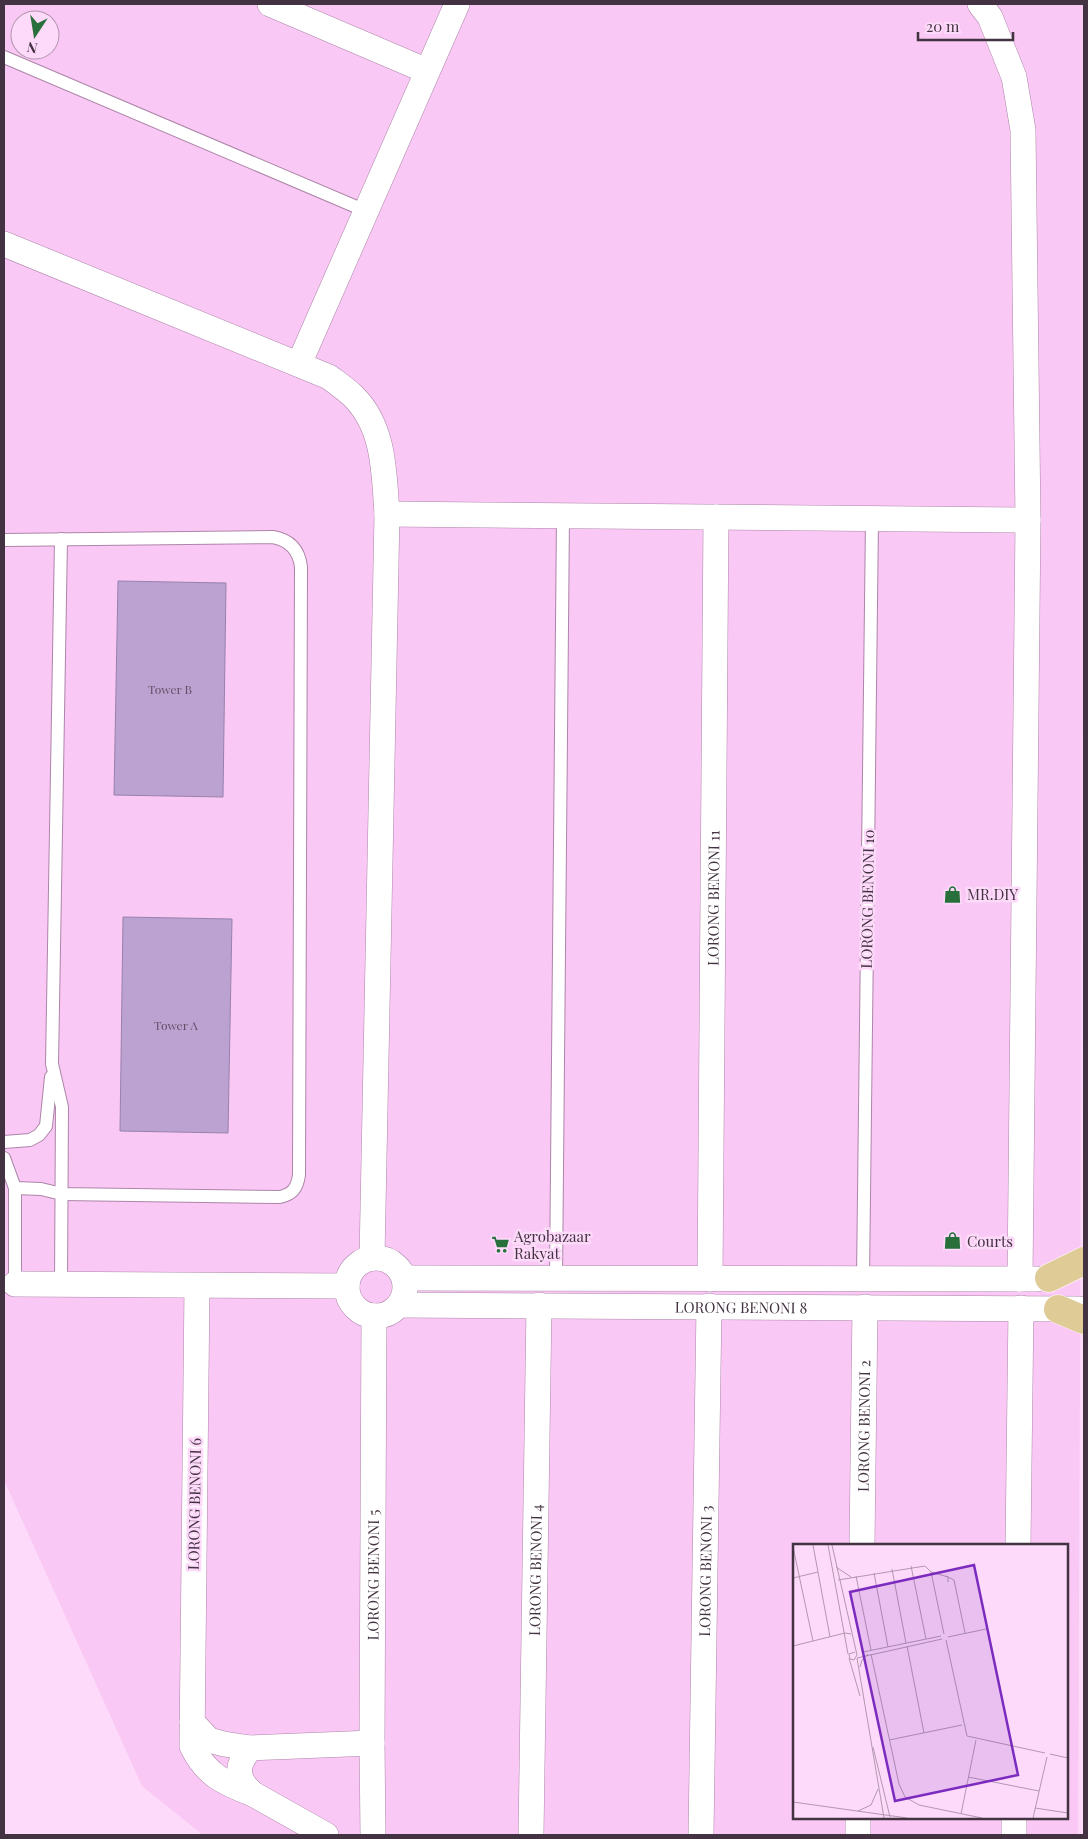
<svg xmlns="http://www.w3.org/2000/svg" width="1088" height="1839" font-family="'Playfair Display',serif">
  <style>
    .built { fill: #f9c8f4; fill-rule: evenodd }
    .building { fill: #bba2d0; stroke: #9981ad }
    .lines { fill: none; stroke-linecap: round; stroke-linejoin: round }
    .service-casing { stroke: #ad85a9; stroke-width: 14 }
    .minor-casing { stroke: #ad85a9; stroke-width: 26 }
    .primary-casing { stroke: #fff; stroke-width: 29 }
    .service { stroke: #fff; stroke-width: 12 }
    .minor { stroke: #fff; stroke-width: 25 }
    .primary { stroke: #dfcb95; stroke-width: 28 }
    .labels { text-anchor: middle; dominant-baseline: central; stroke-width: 5; stroke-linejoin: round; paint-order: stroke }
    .number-label { font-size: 12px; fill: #614e65 }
    .poi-label { font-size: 15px; fill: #433241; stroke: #fddafa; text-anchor: start }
    .street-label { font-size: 15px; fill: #433241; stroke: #fddafa }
    .inset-road { fill: none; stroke: #b397b0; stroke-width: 1 }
    .view { fill: #7b2cbf; fill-opacity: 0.15; stroke: #7b2cbf; stroke-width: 2.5 }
    .inset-edge { fill: none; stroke: #433241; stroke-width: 2.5 }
  </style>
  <rect width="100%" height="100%" fill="#fddafa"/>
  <path class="built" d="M4 4H1084V437L1078 1835H203L142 1786 4 1480ZM20 20H50V50H20ZM794 1545H1067V1818H794Z"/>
  <g class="building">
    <path d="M118 581 226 583 223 797 114 795Z"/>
    <path d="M123 917 232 919 228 1133 120 1131Z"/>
  </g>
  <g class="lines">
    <defs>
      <g id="service">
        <path d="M4 57 366 211"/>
        <path d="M61 539 52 1064 62 1107 61 1285"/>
        <path d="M4 540 273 537C290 540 299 550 301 567L299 1175C297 1188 293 1194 280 1197L62 1194 41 1189 15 1188"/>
        <path d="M4 1142 30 1140 39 1135 46 1126 51 1077"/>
        <path d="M4 1158 15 1188V1284"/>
        <path d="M556 1279 563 516"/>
        <path d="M863 1279 872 519"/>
      </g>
      <g id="minor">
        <path d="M270 4 427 71"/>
        <path d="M980 4 990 17 1014 77 1023 130 1028 520 1020 1279"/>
        <path d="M4 244 329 377C337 383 346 389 353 396 385 427 384 474 387 514L372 1258"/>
        <path d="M299 364 457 4"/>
        <path d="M387 514 1028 520"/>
        <circle cx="376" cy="1287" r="29"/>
        <path d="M404 1278 1037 1279"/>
        <path id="s1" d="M710 1279 716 517"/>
        <path d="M15 1284 347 1286"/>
        <path d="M197 1286 192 1746C206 1775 224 1783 253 1794"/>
        <path id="s2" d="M399 1305 1079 1309"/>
        <path id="s3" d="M862 1545 865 1307"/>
        <path d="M1018 1545 1021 1308"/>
        <path d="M192 1722 209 1740 224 1744 250 1748 372 1743"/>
        <path d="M250 1748C236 1766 235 1778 253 1794L326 1835"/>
        <path id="s4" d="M373 1835 372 1743 374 1316"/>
        <path id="s5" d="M531 1835 539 1305"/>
        <path id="s6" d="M701 1835 709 1306"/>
        <path d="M858 1835V1818"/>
        <path d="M1014 1835V1818"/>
      </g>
      <g id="primary">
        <path d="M1049 1278 1084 1261"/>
        <path d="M1058 1309 1084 1320"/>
      </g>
    </defs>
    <use href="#service" class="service-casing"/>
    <use href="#minor" class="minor-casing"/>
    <use href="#primary" class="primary-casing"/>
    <use href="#service" class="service"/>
    <use href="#minor" class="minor"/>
    <use href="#primary" class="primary"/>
  </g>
  <defs>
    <symbol id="shop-bare" viewBox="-9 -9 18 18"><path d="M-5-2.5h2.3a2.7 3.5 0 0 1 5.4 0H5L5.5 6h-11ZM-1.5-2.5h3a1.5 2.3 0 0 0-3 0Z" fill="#286f3b" stroke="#fddafa" stroke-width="2.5" paint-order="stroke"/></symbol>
    <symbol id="supermarket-bare" viewBox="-9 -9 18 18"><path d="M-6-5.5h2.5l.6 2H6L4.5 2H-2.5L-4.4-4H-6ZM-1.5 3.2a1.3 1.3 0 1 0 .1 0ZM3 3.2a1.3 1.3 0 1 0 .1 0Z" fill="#286f3b" stroke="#fddafa" stroke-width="2.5" paint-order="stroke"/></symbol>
  </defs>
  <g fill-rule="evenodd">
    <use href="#shop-bare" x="940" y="882" width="25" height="25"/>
    <use href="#shop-bare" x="940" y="1228" width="25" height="25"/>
    <use href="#supermarket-bare" x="488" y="1232" width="25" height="25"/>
  </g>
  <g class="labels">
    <g class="number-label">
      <text x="170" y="689">Tower B</text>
      <text x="176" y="1025">Tower A</text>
    </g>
    <g class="poi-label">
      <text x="967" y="894">MR.DIY</text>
      <text x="514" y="1236">Agrobazaar<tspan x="514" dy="17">Rakyat</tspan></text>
      <text x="967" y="1241">Courts</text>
    </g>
    <g class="street-label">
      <text stroke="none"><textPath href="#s1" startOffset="381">LORONG BENONI 11</textPath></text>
      <text transform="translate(867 899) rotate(-89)">LORONG BENONI 10</text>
      <text stroke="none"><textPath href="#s2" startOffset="342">LORONG BENONI 8</textPath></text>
      <text stroke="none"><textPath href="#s3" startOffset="119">LORONG BENONI 2</textPath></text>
      <text transform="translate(194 1504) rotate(-89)">LORONG BENONI 6</text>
      <text stroke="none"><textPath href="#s5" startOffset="265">LORONG BENONI 4</textPath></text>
      <text stroke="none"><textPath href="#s6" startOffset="264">LORONG BENONI 3</textPath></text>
      <text stroke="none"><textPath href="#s4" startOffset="260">LORONG BENONI 5</textPath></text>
    </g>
  </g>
  <g transform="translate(793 1544)">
    <rect width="275" height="275" fill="#fddafa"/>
    <path class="inset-road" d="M20 1 37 93M35 1 55 110M39 1 64 111 61 116 57 115 56 110 62 108M0 3 20 97M118 22 133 95M43 23 58 33M99 25 113 99M138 28 155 33V38M81 29 95 103M63 32 78 106M153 32 161 36 172 89M0 34 25 28M45 36 132 22 138 28 151 90M155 93 193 85M153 96 174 192 252 209M0 102 52 89 58 90M114 102 131 189M70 108 148 92M78 110 106 240 112 253 126 261 189 274M56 114 67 152M64 114 149 95M64 114 91 274M67 123 69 116 75 110M96 196 169 181M80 203 97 273M257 210 275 214M175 233 246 247M0 258 114 274M242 264 275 269M65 267 78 261 85 245M168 270 183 196M240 274 254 213"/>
    <path class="view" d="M181 21 225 231 102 257 57 48Z"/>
    <rect width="275" height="275" class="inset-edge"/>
  </g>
  <rect width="1088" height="1839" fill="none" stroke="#433241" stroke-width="10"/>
  <g transform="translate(35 35) rotate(192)"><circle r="24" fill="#fddafa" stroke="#b397b0"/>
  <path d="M0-4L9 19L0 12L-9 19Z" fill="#286f3b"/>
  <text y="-8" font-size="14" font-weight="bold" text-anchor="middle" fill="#433241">N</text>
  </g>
  <path d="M918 32v8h95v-8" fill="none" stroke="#433241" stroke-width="2.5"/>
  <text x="926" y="32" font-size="15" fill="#433241" stroke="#fddafa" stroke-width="4" paint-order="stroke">20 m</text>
</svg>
